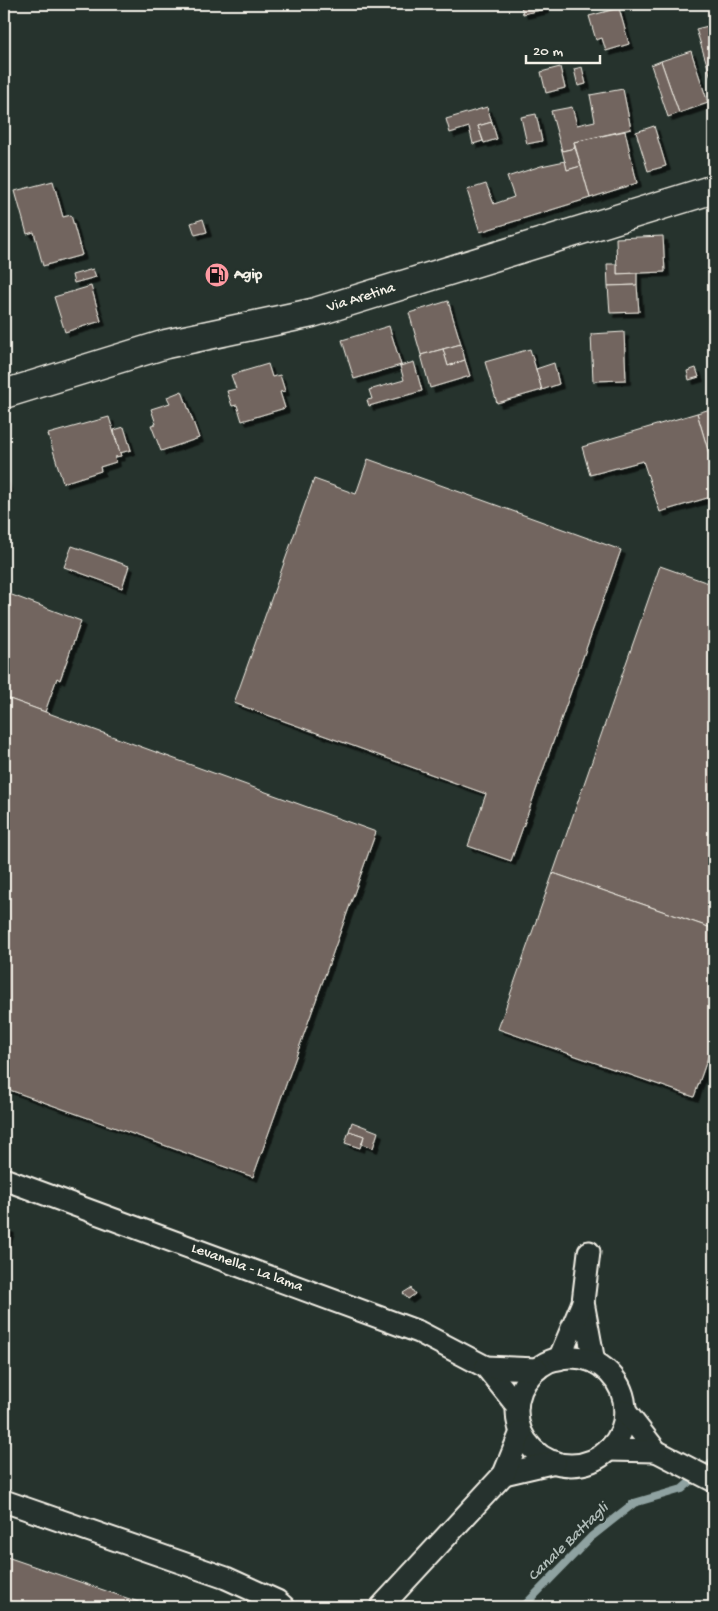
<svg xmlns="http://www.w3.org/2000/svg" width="718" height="1611" font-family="'Gochi Hand',sans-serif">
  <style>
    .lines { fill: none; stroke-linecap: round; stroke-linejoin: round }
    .stream { stroke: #8fa2a1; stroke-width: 8 }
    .building { fill: #72655e; stroke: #f4f1e8; filter: url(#shadow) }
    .street-casing { stroke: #f4f1e8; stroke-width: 25 }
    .secondary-casing { stroke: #f4f1e8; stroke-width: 31 }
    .street { stroke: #26332d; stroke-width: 21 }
    .secondary { stroke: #26332d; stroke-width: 28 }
    .labels { text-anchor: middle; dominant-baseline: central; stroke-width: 5; stroke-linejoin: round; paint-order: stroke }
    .poi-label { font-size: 15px; font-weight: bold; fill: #f4f1e8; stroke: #26332d; text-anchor: start }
    .street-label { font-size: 15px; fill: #f4f1e8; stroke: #26332d }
    .water-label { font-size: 16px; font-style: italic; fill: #b0bcb8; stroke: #26332d }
  </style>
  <defs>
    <filter id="shadow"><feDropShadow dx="4.5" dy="4.5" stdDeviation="0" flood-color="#0009"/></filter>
  </defs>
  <rect width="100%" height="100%" fill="#26332d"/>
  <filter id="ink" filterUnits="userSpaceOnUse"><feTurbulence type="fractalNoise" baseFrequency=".02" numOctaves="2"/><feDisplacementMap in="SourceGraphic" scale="10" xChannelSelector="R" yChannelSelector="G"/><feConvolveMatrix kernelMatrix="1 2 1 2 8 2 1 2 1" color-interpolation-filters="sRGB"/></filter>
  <g filter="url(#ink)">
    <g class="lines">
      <path class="stream" d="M523 1607 591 1537 634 1503 682 1489 714 1461"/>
    </g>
    <g class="building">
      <path d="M528 4H544L545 9 523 14 521 6Z"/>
      <path d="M619 8 629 44 606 51 602 38 596 40 589 16Z"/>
      <path d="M712 25 714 33V87L696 29Z"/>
      <path d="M691 51 708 103 679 113 661 61Z"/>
      <path d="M661 61 679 113 668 117 651 65Z"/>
      <path d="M560 67 565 88 546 93 541 72Z"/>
      <path d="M582 67 586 84 578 86 574 69Z"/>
      <path d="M623 89 631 129 574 142 575 148 562 151 551 111 572 107 577 125 595 121 590 95Z"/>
      <path d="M487 107 492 122 478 126 483 141 473 144 469 127 450 133 446 119Z"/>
      <path d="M536 114 542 141 527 144 521 117Z"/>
      <path d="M492 122 497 139 484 143 478 126Z"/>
      <path d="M654 126 666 166 648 171 636 132Z"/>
      <path d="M625 131 637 183 590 198 574 142Z"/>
      <path d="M575 148 581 166 567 170 562 151Z"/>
      <path d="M565 161 567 170 581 166 590 198 480 232 467 190 486 184 494 204 514 197 507 177 541 166Z"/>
      <path d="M53 181 63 217 71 215 82 255 43 266 34 232 27 234 15 191Z"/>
      <path d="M203 219 207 232 195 235 191 223Z"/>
      <path d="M663 236 665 272 617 274 616 238Z"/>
      <path d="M607 264H617V274L637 273V285L608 286Z"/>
      <path d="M93 269 96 277 74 283 72 275Z"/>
      <path d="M637 285 639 312 610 313 608 286Z"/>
      <path d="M91 286 101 321 65 332 54 297Z"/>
      <path d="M448 301 461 344 421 355 409 313Z"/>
      <path d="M389 326 401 365 354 379 342 340Z"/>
      <path d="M624 332 626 380 593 381 591 334Z"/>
      <path d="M461 344 465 360 448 366 443 349Z"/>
      <path d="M443 349 448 366 465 360 470 376 430 388 421 355Z"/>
      <path d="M530 349 542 390 497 403 485 362Z"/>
      <path d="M414 362 422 391 369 406 367 400 372 399 369 390 404 380 400 366Z"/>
      <path d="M554 363 559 384 542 390 536 369Z"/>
      <path d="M268 364 272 377 280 375 285 391 280 392 285 408 242 421 237 405 232 406 227 391 236 389 231 375Z"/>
      <path d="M696 368 699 377 689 380 687 371Z"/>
      <path d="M182 391 199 438 161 451 151 425 156 424 151 409 170 403 167 397Z"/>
      <path d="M714 408V471L697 413Z"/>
      <path d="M697 413 714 471V496L660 512 643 461 590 475 582 447Z"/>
      <path d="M109 417 121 456 115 457 116 462 100 467 101 471 63 483 48 434Z"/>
      <path d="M124 427 131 450 120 453 114 430Z"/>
      <path d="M368 459 621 550 511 861 468 846 486 794 234 703 314 479 356 494Z"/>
      <path d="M4 479H5L8 489 4 490Z"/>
      <path d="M72 546 129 566 122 588 64 567Z"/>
      <path d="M660 566 714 585V929L553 873Z"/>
      <path d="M4 592 81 621 60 680 57 678 45 712 4 697Z"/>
      <path d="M4 697 376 832 253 1177 4 1088Z"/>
      <path d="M553 873 714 929V1040L694 1097 498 1029Z"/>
      <path d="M352 1122 378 1132 373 1148 362 1144 364 1136 349 1131Z"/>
      <path d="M349 1131 364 1136 360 1148 345 1143Z"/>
      <path d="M4 1227 10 1229 4 1248Z"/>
      <path d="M411 1288 415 1294 408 1299 403 1293Z"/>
      <path d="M4 1556 153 1607H4Z"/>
    </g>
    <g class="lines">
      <defs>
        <g id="street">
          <path d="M4 1179 419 1332 486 1367 517 1406"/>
          <path d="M583 1302 594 1362"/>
          <circle cx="571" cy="1411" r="54"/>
          <path d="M559 1359 583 1302 589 1252"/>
          <path d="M486 1367 537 1369"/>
          <path d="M625 1411 656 1451 714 1481"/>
          <path d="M608 1450 656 1451"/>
          <path d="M504 1474 555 1462"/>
          <path d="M4 1501 226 1578 277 1601 284 1607"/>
          <path d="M381 1607 504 1474 521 1432"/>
        </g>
        <path id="secondary" d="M4 394 166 344 312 313 714 189"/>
      </defs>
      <use href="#street" class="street-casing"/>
      <use href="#secondary" class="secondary-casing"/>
      <use href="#street" class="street"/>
      <use href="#secondary" class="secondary"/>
    </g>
  </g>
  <defs>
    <symbol id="fuel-disc" viewBox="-11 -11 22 22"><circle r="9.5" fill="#ff9aa2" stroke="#26332d"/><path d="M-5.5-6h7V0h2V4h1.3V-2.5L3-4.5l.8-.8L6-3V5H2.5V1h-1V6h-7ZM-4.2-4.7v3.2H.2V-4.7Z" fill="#111"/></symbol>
  </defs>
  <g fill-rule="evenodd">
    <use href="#fuel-disc" x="203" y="261" width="28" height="28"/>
  </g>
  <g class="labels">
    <g class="poi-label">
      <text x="234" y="275">Agip</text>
    </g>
    <g class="street-label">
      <text transform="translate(361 298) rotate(-17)">Via Aretina</text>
      <text transform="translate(247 1268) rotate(20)">Levanella - La lama</text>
    </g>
    <g class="water-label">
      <text transform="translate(569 1543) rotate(-44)">Canale Battagli</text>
    </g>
  </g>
  <rect width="718" height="1611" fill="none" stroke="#26332d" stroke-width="20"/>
  <rect x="10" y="10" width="698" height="1591" fill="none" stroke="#f4f1e8" stroke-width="2" filter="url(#ink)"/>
  <path d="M526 55v8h74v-8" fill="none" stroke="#f4f1e8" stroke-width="2.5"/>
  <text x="533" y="55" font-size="15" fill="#f4f1e8" stroke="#26332d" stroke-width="4" paint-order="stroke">20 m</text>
</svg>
